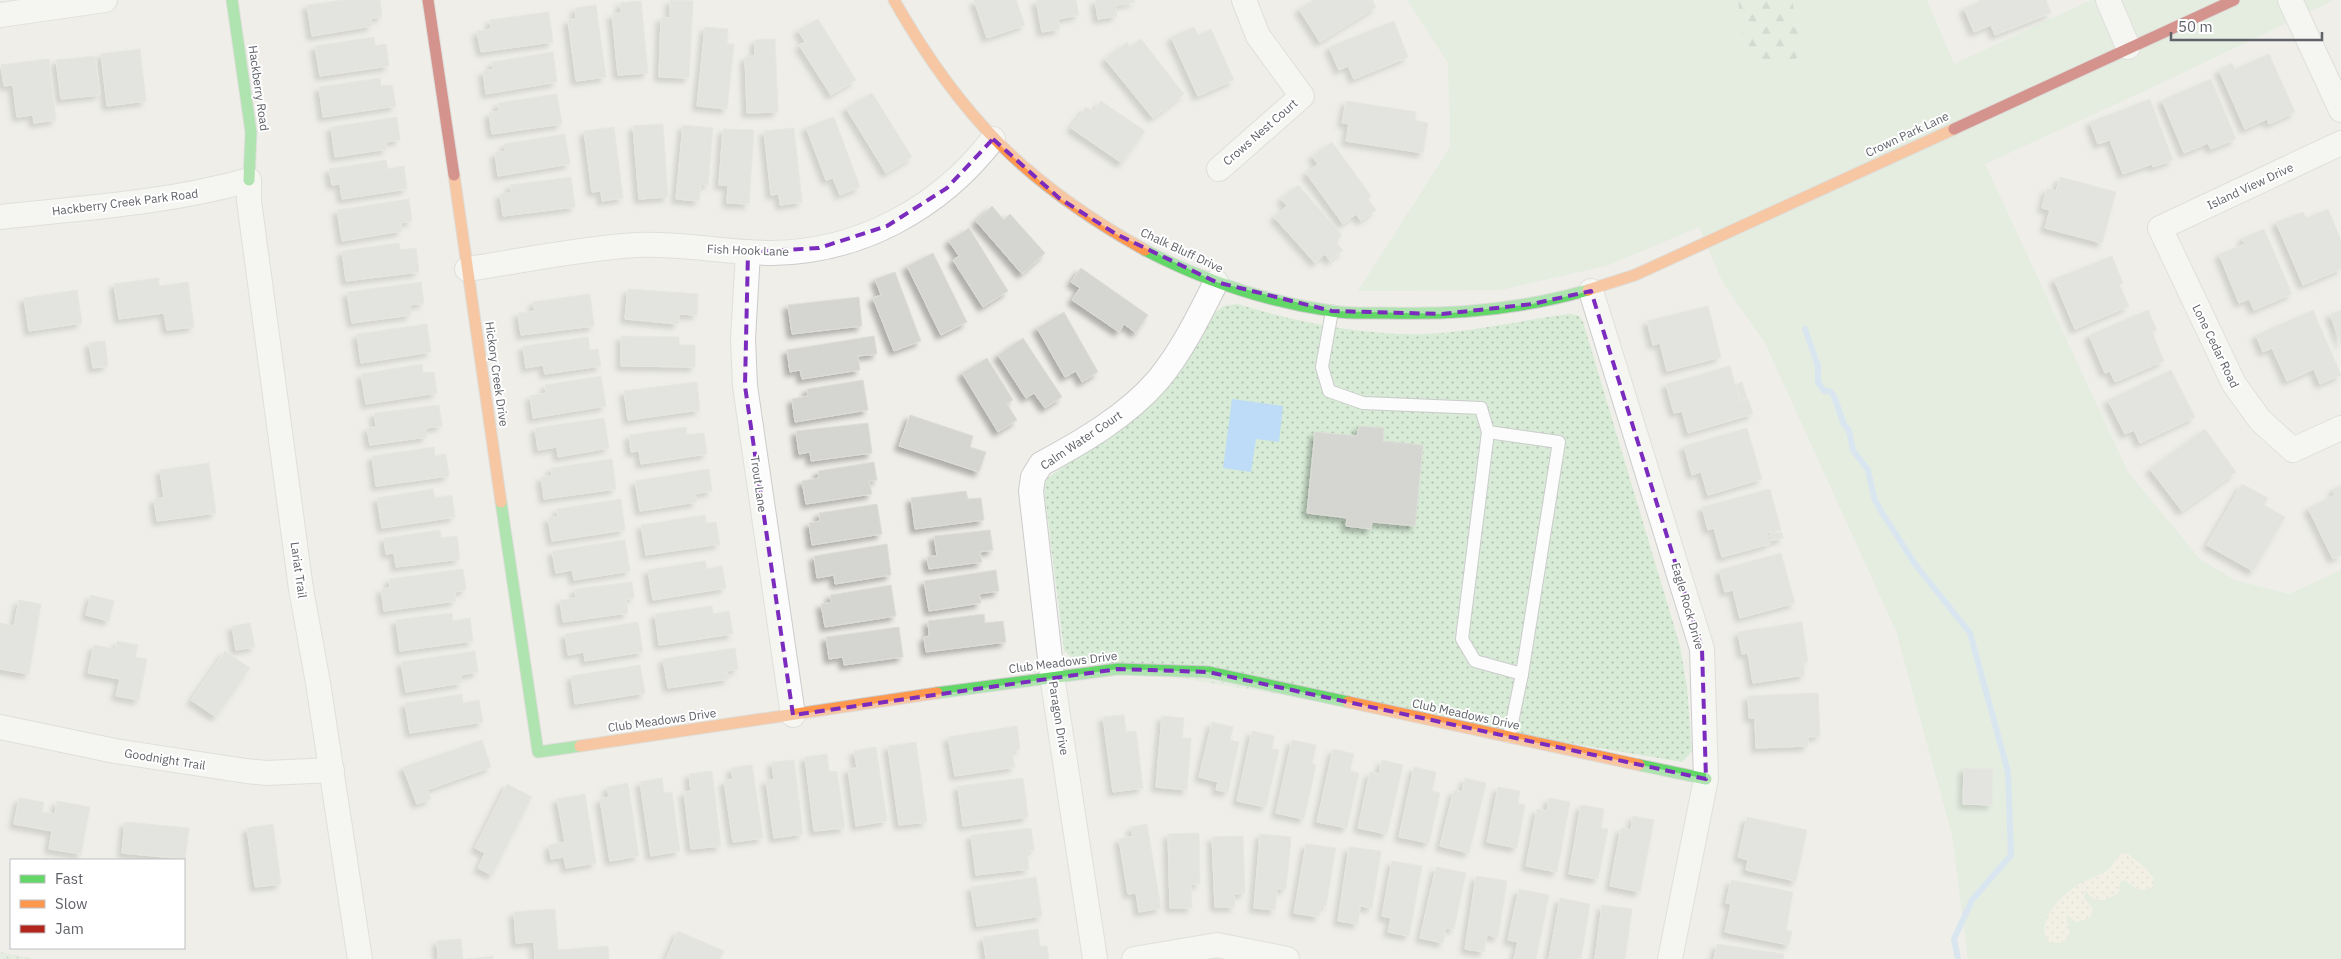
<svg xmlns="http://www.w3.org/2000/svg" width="2341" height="959" font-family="'IBM Plex Sans',sans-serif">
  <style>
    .grass { fill: #d7ebd6 }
    .forest { fill: url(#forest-firs) }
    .sand { fill: url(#sand-dots) }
    .park { fill: url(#park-dots) }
    .water { fill: #bedcf8 }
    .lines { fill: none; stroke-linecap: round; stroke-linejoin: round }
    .stream { stroke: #bedcf8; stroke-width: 6 }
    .building { fill: #d5d5d2; stroke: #deddd8; filter: url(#shadow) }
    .lane-casing { stroke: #ccc; stroke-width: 14 }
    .street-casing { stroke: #ccc; stroke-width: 26 }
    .fast-casing { stroke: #cbcbca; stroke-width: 13 }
    .slow-casing { stroke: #cbcbca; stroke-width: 13 }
    .jam-casing { stroke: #cbcbca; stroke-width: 13 }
    .lane { stroke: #fdfcfc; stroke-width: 12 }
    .street { stroke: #fdfcfc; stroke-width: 24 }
    .fast { stroke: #63d668; stroke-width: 11 }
    .slow { stroke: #ff974d; stroke-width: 11 }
    .jam { stroke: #b3261e; stroke-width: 11 }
    .marked { fill: none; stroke: #7b2cbf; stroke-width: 4; stroke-dasharray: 10 6; stroke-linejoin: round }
    .labels { text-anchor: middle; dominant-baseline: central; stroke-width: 4; stroke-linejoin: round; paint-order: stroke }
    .street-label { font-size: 12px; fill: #5f6268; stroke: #fff }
  </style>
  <defs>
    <pattern id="forest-firs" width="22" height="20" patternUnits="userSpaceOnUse" patternTransform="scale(1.25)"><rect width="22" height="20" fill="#d7ebd6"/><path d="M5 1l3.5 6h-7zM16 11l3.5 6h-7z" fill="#b2c2b1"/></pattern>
    <pattern id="sand-dots" width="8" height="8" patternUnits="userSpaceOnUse" patternTransform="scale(1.25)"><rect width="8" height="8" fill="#f6f2e0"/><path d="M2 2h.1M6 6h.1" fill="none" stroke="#d5d2c3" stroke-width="1.8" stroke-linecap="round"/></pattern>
    <pattern id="park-dots" width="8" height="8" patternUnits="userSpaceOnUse" patternTransform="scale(1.25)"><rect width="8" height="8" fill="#d7ebd6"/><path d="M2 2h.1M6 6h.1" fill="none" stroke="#b2c2b1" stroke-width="1.8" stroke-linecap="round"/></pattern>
    <filter id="shadow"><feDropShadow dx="-4.5" dy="4.5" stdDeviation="2.5" flood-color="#0004"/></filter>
  </defs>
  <rect width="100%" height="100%" fill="#efeee9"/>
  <path class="grass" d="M1407 0H1927L1954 64 2091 0H2334L2149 89 1985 164 2128 472 2200 559 2235 580 2289 594 2341 570V959H1968L1952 835 1896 631 1765 343 1723 283 1699 227 1609 265 1501 290 1358 291 1450 147 1448 63Z"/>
  <path class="forest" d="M1738 0H1792L1798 30 1797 58C1783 64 1772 67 1757 62L1742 33Z"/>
  <path class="sand" d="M2123 852C2130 853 2152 873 2154 879L2152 887C2138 895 2134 885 2123 880L2120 883 2119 893 2105 900 2093 899 2085 890 2084 898 2093 909 2090 918 2076 922 2067 915C2065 927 2078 932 2061 943H2050C2033 926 2059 896 2075 887 2084 881 2096 877 2106 871 2114 866 2115 857 2123 852Z"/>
  <g class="park">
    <path d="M1237 304C1297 322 1362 336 1425 334 1474 332 1522 320 1570 314L1579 316 1583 322 1680 646 1687 688 1692 751 1682 762 1074 660 1064 650 1044 488 1046 479 1142 410 1179 375 1214 313 1224 306Z"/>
    <path d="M0 952 35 959H0Z"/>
  </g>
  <path class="water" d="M1232 399 1283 406 1279 442 1256 439 1251 472 1223 468Z"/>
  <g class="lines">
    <path class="stream" d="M1805 329 1818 366V382L1824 391H1830L1834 396 1844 425 1849 430 1853 450 1868 470 1874 498 1881 511 1915 564 1970 633 2008 772 2011 855 1972 900 1954 939 1958 959"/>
  </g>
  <g class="building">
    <path d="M344 0H380L382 17 371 18 372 26 312 36 307 5Z"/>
    <path d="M670 0 693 1 689 78 659 77 661 17 670 18Z"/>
    <path d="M974 0H1016L1025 25 987 38Z"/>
    <path d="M1036 0H1076L1079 15 1058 19 1060 29 1042 32Z"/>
    <path d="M1095 0H1134L1135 2 1115 5 1117 16 1098 19Z"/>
    <path d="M1313 0H1372L1376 7 1320 42 1299 9Z"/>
    <path d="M1978 0H2046L2051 13 1995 35 1991 25 1974 32 1964 8 1979 2Z"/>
    <path d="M641 1 648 73 618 75 612 14 621 13 620 3Z"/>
    <path d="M596 5 606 77 576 81 568 20 576 19 575 8Z"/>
    <path d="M549 12 553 42 481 52 477 31 491 29 490 20Z"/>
    <path d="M818 19 856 80 831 95 799 45 805 42 798 30Z"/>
    <path d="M1394 21 1408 57 1354 79 1348 66 1339 70 1329 47Z"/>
    <path d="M705 27 728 29 727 44H734L727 109 697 106Z"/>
    <path d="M1194 27 1198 35 1211 29 1234 80 1198 96 1171 37Z"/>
    <path d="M374 37 375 46 386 44 389 66 320 76 315 46Z"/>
    <path d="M775 39 778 112 747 113 745 57 755 56V40Z"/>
    <path d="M1141 39 1184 94 1153 118 1105 59 1127 42 1130 47Z"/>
    <path d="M140 49 146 101 107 106 101 54Z"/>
    <path d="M553 52 557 82 486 94 483 71 493 70 492 62Z"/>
    <path d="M2269 54 2295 112 2269 124 2267 119 2245 129 2219 70 2232 63 2235 69Z"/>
    <path d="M95 56 100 95 61 99 56 60Z"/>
    <path d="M49 59 56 120 34 123 33 115 17 117 13 85 4 86 1 65Z"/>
    <path d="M380 78 381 86 392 85 396 106 323 117 319 87Z"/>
    <path d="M2211 79 2236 139 2211 149 2208 143 2184 153 2162 100Z"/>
    <path d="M872 93 912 157 886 173 846 108Z"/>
    <path d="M557 94 562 124 492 134 489 113 499 111 498 103Z"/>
    <path d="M2150 99 2173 160 2153 167 2152 164 2123 174 2110 140 2098 144 2090 122Z"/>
    <path d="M1101 101 1145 131 1122 163 1071 128 1086 107 1093 112Z"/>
    <path d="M1346 101 1416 112 1415 120 1428 123 1423 153 1346 141 1349 124 1342 123Z"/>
    <path d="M397 117 400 140 386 142 387 149 335 157 331 127Z"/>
    <path d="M834 117 860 187 840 195 833 178 826 180 806 127Z"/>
    <path d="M663 124 668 197 639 199 633 126Z"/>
    <path d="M683 125 713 128 708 185 701 184 699 201 676 199Z"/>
    <path d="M614 127 623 198 602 201 601 191 592 192 584 131Z"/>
    <path d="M794 128 802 202 780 205 779 194 771 195 764 131Z"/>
    <path d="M723 129 754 130 749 204 727 203 728 185H719Z"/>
    <path d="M565 134 570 164 498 176 495 153 506 151 504 144Z"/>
    <path d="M1332 142 1371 196 1368 199 1376 210 1361 221 1356 214 1343 224 1306 173 1318 164 1312 156Z"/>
    <path d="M386 160 388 169 404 166 407 189 342 199 340 184 332 185 329 169Z"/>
    <path d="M571 177 575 207 503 216 500 194 511 193 510 185Z"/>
    <path d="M2060 177 2116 192 2102 243 2045 228 2050 210 2042 208 2047 188 2056 191Z"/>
    <path d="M1298 185 1342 235 1335 242 1343 250 1330 261 1325 254 1315 263 1274 217 1287 206 1281 199Z"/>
    <path d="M409 199 412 221 401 223 402 231 342 241 337 210Z"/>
    <path d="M992 206 1004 220 1010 214 1045 253 1022 274 976 221Z"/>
    <path d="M2328 209 2341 240V269L2303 285 2276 222 2303 212 2306 218Z"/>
    <path d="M969 228 1008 291 983 307 953 260 959 256 949 241Z"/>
    <path d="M2264 229 2292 294 2254 310 2249 299 2239 303 2219 254 2245 244 2242 238Z"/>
    <path d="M399 243 400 250 416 248 419 272 346 281 342 251Z"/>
    <path d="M933 253 967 322 941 335 907 266Z"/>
    <path d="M2112 256 2123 283 2119 284 2129 306 2075 329 2054 279Z"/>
    <path d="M1081 268 1148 315 1136 333 1124 324 1119 332 1072 300 1080 288 1071 282Z"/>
    <path d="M895 272 921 341 894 351 873 298 881 295 875 279Z"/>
    <path d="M159 278V286L188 282 194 327 167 330 164 313 119 319 114 284Z"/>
    <path d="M421 282 424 303 410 305 411 315 352 323 347 292Z"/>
    <path d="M628 289 698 294 697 315 679 314 678 324 625 319Z"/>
    <path d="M77 290 82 323 29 331 24 298Z"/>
    <path d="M590 294 594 326 521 335 518 313 535 311 533 302Z"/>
    <path d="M859 297 862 326 792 334 788 305Z"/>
    <path d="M1708 306 1721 357 1667 371 1660 343 1653 345 1647 321Z"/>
    <path d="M2148 310 2157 330 2152 332 2164 361 2115 382 2110 371 2105 373 2089 335Z"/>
    <path d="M2313 310 2341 375 2320 384 2314 369 2287 381 2272 348 2263 352 2256 335Z"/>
    <path d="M2341 310V344L2330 314Z"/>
    <path d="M1064 312 1098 372 1082 382 1076 371 1065 377 1037 328Z"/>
    <path d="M427 324 431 352 361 363 357 334Z"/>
    <path d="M621 336 679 337V345H695V367L621 366Z"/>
    <path d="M874 336 877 354 858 356 860 370 802 379 800 370 790 372 787 350Z"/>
    <path d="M588 337 590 350 598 349 601 366 545 374 543 365 526 368 523 346Z"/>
    <path d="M1023 338 1062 397 1045 408 1034 393 1026 398 998 355Z"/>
    <path d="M105 341 108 366 93 368 89 343Z"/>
    <path d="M987 358 1013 400 1007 404 1017 420 998 432 962 373Z"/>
    <path d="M422 364 423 373 434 372 437 393 366 404 361 374Z"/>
    <path d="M1730 366 1740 402 1748 399 1753 414 1688 433 1682 411 1674 413 1666 384Z"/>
    <path d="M2171 370 2195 417 2140 443 2134 430 2125 434 2108 400Z"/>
    <path d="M601 376 606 406 533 418 530 396 546 393 545 385Z"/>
    <path d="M863 380 868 410 795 422 792 399 808 396 807 389Z"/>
    <path d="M697 382 700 410 628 420 624 391Z"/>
    <path d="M1742 382 1747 398 1741 400 1736 385Z"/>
    <path d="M439 405 442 426 426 428 427 437 370 445 367 428 376 427 374 413Z"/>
    <path d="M910 415 973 436 970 447 986 452 979 472 899 446Z"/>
    <path d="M604 418 609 448 558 457 557 447 538 450 535 428Z"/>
    <path d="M868 423 872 453 811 461 810 452 799 454 796 431Z"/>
    <path d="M1359 426 1384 428 1383 441 1423 445 1415 526 1372 522 1371 529 1346 526 1347 518 1307 513 1315 432 1357 436Z"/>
    <path d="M686 427 687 435 704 433 707 454 641 464 639 451 631 452 629 435Z"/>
    <path d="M1747 428 1762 479 1708 495 1701 472 1692 475 1684 446Z"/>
    <path d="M2205 429 2236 472 2182 511 2150 469Z"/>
    <path d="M434 447 435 456 446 454 449 476 376 486 372 456Z"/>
    <path d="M612 459 616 489 544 499 541 477 552 476 551 468Z"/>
    <path d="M874 462 877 480 869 481 872 494 806 504 802 481 819 478 818 471Z"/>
    <path d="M209 463 216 513 157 521 154 499 164 498 160 470Z"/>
    <path d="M709 469 712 491 695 494 697 502 640 511 635 481Z"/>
    <path d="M2242 484 2268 498 2264 505 2285 517 2253 571 2207 545Z"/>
    <path d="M2341 485V555L2333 559 2308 508 2335 495 2333 489Z"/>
    <path d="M433 489 435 498 452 495 455 517 382 528 377 498Z"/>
    <path d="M1770 489 1781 530 1767 533 1770 544 1722 557 1714 528 1708 530 1702 507Z"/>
    <path d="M966 491 968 499 981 498 984 520 915 529 911 498Z"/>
    <path d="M621 499 625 530 552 541 548 518 558 517 557 509Z"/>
    <path d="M877 504 882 534 812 545 809 523 820 521 819 513Z"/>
    <path d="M705 515 706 523 716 522 720 544 646 555 641 525Z"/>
    <path d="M440 530 441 538 457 536 460 559 396 567 394 553 386 554 384 538Z"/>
    <path d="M990 530 993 550 980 552 982 562 929 569 927 557 937 556 934 536Z"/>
    <path d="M1782 532 1783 538 1771 541 1770 534Z"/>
    <path d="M625 540 630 571 574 580 572 570 556 573 552 551Z"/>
    <path d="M887 544 891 575 835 584 834 575 817 578 814 556Z"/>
    <path d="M1781 553 1795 603 1740 618 1733 590 1725 592 1719 570Z"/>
    <path d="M705 561 707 569 722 566 726 588 653 600 648 570Z"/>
    <path d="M463 569 466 590 455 592 456 601 384 611 381 589 390 588 389 579Z"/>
    <path d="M996 570 999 591 979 594 981 603 929 611 924 581Z"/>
    <path d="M632 582 634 598 626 599 628 613 563 622 560 600 576 598 575 589Z"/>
    <path d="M891 585 896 616 825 627 821 604 831 603 830 595Z"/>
    <path d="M91 595 114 601 109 621 86 615Z"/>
    <path d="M19 600 41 604 29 674 0 669V623L14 626Z"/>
    <path d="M712 606 713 614 729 611 733 634 659 645 655 614Z"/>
    <path d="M452 613 453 621 470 618 473 641 400 651 396 620Z"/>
    <path d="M984 614 985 623 1003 621 1006 642 926 652 924 637 929 636 928 621Z"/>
    <path d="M638 622 643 652 585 661 584 652 568 655 565 634Z"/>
    <path d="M1802 622 1808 662H1803L1805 675 1753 683 1748 653 1742 654 1738 632Z"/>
    <path d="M250 623 255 647 236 650 232 626Z"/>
    <path d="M899 627 903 657 844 665 843 657 829 659 826 637Z"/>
    <path d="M117 641 138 645 135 657 147 659 139 700 116 696 120 679 88 673 94 645 116 649Z"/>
    <path d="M735 648 738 669 727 671 729 679 668 688 663 659Z"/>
    <path d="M225 651 250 668 216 717 191 700Z"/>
    <path d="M475 651 478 672 461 675 462 683 406 692 401 662Z"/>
    <path d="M640 665 645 693 575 704 571 676Z"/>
    <path d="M1818 693 1820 736 1808 737V746L1756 748 1755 718H1749L1748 696Z"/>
    <path d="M462 694 463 703 479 700 483 722 410 733 405 703Z"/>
    <path d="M1124 715 1126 732 1136 731 1143 788 1113 792 1103 717Z"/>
    <path d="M1162 716 1184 718 1182 738H1191L1187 790 1156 787Z"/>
    <path d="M1212 722 1233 727 1230 740 1239 742 1228 792 1216 790 1218 782 1199 777Z"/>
    <path d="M1017 726 1020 749 1012 751 1015 767 955 776 948 737Z"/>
    <path d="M1252 731 1274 736 1272 749 1279 750 1266 807 1237 801Z"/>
    <path d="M482 740 491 767 427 790 431 799 417 804 403 767Z"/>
    <path d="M1292 740 1316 745 1312 764 1316 765 1304 819 1276 813Z"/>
    <path d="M916 742 927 822 899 825 888 746Z"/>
    <path d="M876 747 887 821 856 826 848 769 857 768 854 751Z"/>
    <path d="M1333 749 1354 754 1350 771 1359 773 1347 828 1317 822Z"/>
    <path d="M827 754 829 772 837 771 845 828 814 831 805 757Z"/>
    <path d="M794 760 803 834 774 838 766 780H774L772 762Z"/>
    <path d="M1382 760 1403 765 1387 834 1358 828 1370 772 1379 774Z"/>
    <path d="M752 765 763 838 733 842 724 781 733 779 731 768Z"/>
    <path d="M1414 767 1436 772 1432 791 1440 793 1429 843 1399 837Z"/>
    <path d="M1964 768 1993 769 1992 805 1963 804Z"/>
    <path d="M712 771 721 846 691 849 684 792 691 791 689 774Z"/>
    <path d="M662 778 664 793 672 792 680 851 651 856 640 782Z"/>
    <path d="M1023 778 1028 817 963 826 958 786Z"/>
    <path d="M1465 778 1486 783 1469 853 1440 846 1454 790 1462 792Z"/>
    <path d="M628 783 639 856 610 861 600 799 609 797 607 787Z"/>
    <path d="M507 784 532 797 492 875 478 868 485 853 475 848Z"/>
    <path d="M1498 787 1520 791 1518 804 1525 805 1517 848 1487 842Z"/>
    <path d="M585 794 596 863 566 868 564 857 551 859 549 845 565 842 557 799Z"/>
    <path d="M19 798 44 802 42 812 55 814 57 801 90 807 81 854 49 849 52 831 14 824Z"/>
    <path d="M1549 798 1570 802 1557 872 1526 866 1537 809 1547 811Z"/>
    <path d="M1581 805 1604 809 1601 828 1608 829 1598 879 1569 874Z"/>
    <path d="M1633 816 1654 820 1640 892 1610 886 1621 828 1631 830Z"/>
    <path d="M1747 817 1807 830 1796 881 1746 870 1748 860 1738 857Z"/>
    <path d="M125 822 189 828 185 859 122 853Z"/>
    <path d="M273 824 281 884 255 887 247 828Z"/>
    <path d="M1147 824 1161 908 1139 912 1136 893 1128 894 1119 839 1133 836 1131 827Z"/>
    <path d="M1031 828 1034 850 1027 851 1029 869 976 875 971 835Z"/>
    <path d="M1199 833 1200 884H1191L1192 908H1170L1168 834Z"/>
    <path d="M1260 834 1291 837 1286 889H1277L1275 910 1254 908Z"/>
    <path d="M1243 836 1245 893 1234 894 1235 907H1215L1212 837Z"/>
    <path d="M1306 844 1336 848 1326 906 1321 905 1319 917 1294 913Z"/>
    <path d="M1349 847 1381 851 1372 908 1360 906 1358 924 1338 921Z"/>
    <path d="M1392 861 1422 866 1409 936 1388 932 1391 918 1382 916Z"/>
    <path d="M1436 867 1466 873 1454 929 1446 928 1443 943 1420 938Z"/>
    <path d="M1476 876 1507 881 1498 937 1487 935 1484 952 1465 949Z"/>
    <path d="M1036 877 1042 916 977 926 971 887Z"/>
    <path d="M1731 880 1793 892 1786 930 1792 931 1789 945 1725 932 1731 904 1726 903Z"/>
    <path d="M1519 889 1549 895 1536 959H1514L1518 942 1508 940Z"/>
    <path d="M1560 898 1590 904 1581 959H1549Z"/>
    <path d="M1602 905 1632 909 1625 959H1595Z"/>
    <path d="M555 909 558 950 608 946 609 959H535L534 942 516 943 514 912Z"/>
    <path d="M1038 929 1040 946H1047L1049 959H986L983 937Z"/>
    <path d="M678 931 724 951 720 959H666Z"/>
    <path d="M461 939 463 959H438L437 941Z"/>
    <path d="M1717 944 1784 954 1783 959H1714Z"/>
    <path d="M493 956V959H467Z"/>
  </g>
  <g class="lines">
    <defs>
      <g id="lane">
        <path d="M1332 311 1322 367 1329 391 1363 403 1481 408 1488 432 1462 639 1475 661 1522 674"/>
        <path d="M1488 432 1559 442 1522 674 1509 737"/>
      </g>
      <g id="street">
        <path d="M2108 0 2128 47"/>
        <path d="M2290 0 2341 110"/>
        <path d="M0 15 105 0"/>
        <path d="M2341 143 2160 228 2234 384 2260 420 2293 450 2341 428"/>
        <path d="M1219 169 1302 96 1258 36 1244 0"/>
        <path d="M0 217C84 208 168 203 249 180V201L301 589 318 683 360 959"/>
        <path d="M748 252 743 339 745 386 793 715"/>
        <path d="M467 269C521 261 583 248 636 245 682 243 727 253 772 253 860 252 940 208 993 139"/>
        <path d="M1591 291 1702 649 1706 779 1670 959"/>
        <path d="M0 727 115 751 246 771 267 773 332 770"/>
        <path d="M1095 959 1052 676 1031 491 1033 477 1041 464C1082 442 1127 416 1158 380 1182 351 1199 316 1216 282"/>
        <path d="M1134 959 1217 945 1287 959"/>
      </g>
      <g id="fast">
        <path d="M232 0 251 132 249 180"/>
        <path d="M1145 250C1203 280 1268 302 1332 311 1350 314 1368 313 1386 313 1454 315 1522 309 1588 290"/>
        <path d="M501 502 538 752 580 746"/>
        <path d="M937 693 1118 669 1208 672 1348 702"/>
        <path d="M1639 765 1706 779"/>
      </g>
      <g id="slow">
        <path d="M894 0C961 118 1027 184 1145 250"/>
        <path d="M454 175 501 502"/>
        <path d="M1588 290 1635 275 1954 129"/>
        <path d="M1348 702 1639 765"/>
        <path d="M580 746 937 693"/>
      </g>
      <g id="jam">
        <path d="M428 0 454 175"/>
        <path d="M1954 129 2234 0"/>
      </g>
    </defs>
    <use href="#lane" class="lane-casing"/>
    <use href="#street" class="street-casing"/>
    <use href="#fast" class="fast-casing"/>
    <use href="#slow" class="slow-casing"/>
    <use href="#jam" class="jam-casing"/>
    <use href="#lane" class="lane"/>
    <use href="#street" class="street"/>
    <use href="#fast" class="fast"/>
    <use href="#slow" class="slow"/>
    <use href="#jam" class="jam"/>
  </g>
  <path d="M0 0H2341V959H0ZM993 139 1059 198 1116 234 1216 282 1332 311 1442 314 1532 304 1591 291 1702 649 1706 779 1208 672 1118 669 793 715 745 386 748 252 819 248 887 226 947 188Z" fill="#efeee9" fill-opacity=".55" fill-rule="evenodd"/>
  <path class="marked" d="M993 139 1059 198 1116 234 1216 282 1332 311 1442 314 1532 304 1591 291 1702 649 1706 779 1208 672 1118 669 793 715 745 386 748 252 819 248 887 226 947 188Z"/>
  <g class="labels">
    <g class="street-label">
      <text transform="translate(259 88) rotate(82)">Hackberry Road</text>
      <text transform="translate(1260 132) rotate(-41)">Crows Nest Court</text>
      <text transform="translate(1907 134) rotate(-25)">Crown Park Lane</text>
      <text transform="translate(2250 186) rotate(-25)">Island View Drive</text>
      <text transform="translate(125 202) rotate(-7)">Hackberry Creek Park Road</text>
      <text transform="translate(748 250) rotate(2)">Fish Hook Lane</text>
      <text transform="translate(1182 250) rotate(25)">Chalk Bluff Drive</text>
      <text transform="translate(2216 346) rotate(64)">Lone Cedar Road</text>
      <text transform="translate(497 374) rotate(82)">Hickory Creek Drive</text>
      <text transform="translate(1081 440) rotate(-34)">Calm Water Court</text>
      <text transform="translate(759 484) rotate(82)">Trout Lane</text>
      <text transform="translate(299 570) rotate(82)">Lariat Trail</text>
      <text transform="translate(1688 606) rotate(74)">Eagle Rock Drive</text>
      <text transform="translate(1063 662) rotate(-7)">Club Meadows Drive</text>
      <text transform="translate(1466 714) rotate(12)">Club Meadows Drive</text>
      <text transform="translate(1059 718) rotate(81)">Paragon Drive</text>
      <text transform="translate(662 720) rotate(-8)">Club Meadows Drive</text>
      <text transform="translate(165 759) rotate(9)">Goodnight Trail</text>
    </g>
  </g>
  <rect x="10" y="859" width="175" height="90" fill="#ffffff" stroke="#bfc0c3"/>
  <rect x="20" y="875" width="25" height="8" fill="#63d668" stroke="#bfc0c3"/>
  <text x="55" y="884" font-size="15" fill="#5f6268">Fast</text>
  <rect x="20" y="900" width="25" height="8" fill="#ff974d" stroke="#bfc0c3"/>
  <text x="55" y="909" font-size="15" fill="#5f6268">Slow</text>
  <rect x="20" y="925" width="25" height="8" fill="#b3261e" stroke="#bfc0c3"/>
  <text x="55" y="934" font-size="15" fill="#5f6268">Jam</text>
  <path d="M2171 32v8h151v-8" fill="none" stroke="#5f6268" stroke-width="2.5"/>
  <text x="2178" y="32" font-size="15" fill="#5f6268" stroke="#ffffff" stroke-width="4" paint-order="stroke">50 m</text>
</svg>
